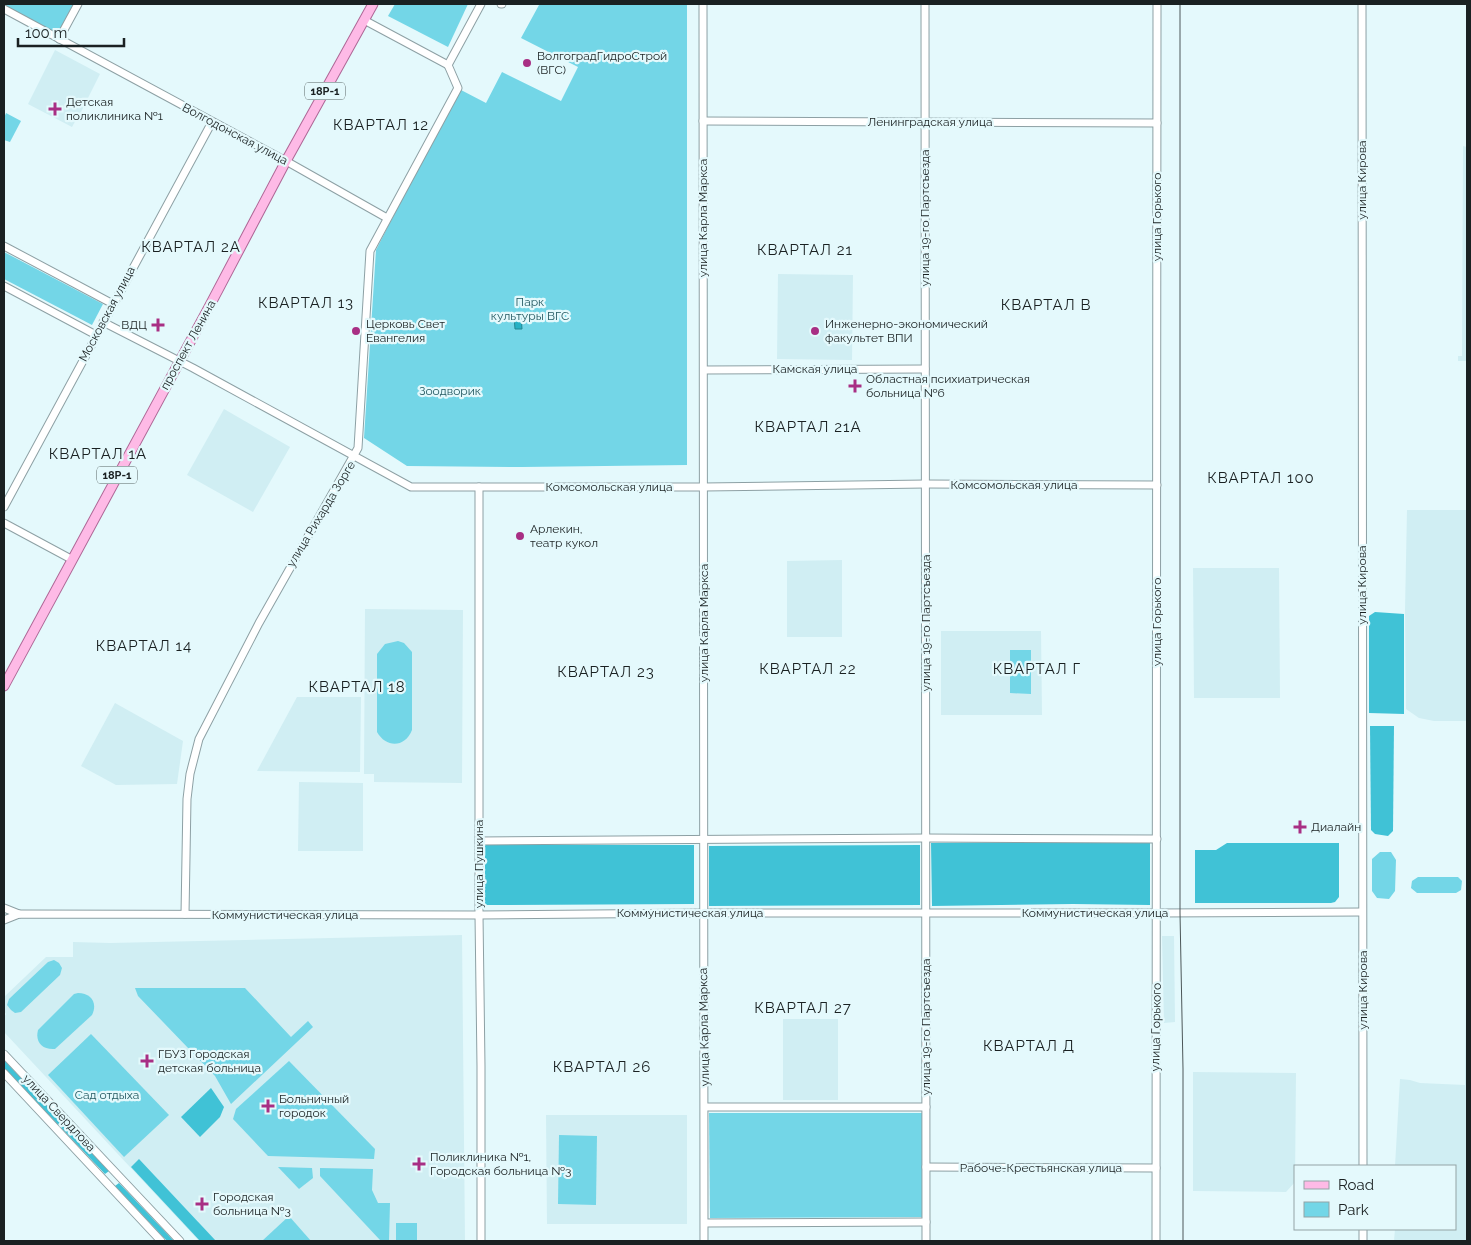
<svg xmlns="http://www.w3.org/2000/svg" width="1471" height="1245" font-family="Raleway,sans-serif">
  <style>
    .built { fill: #d0eef3 }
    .green { fill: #73d6e7 }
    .forest { fill: #40c2d6 }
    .water { fill: #26b1c4; stroke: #228693 }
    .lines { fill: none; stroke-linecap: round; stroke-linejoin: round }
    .minor-casing { stroke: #8da0a4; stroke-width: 9 }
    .major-casing { stroke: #ae6796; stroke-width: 11 }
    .minor { stroke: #fff; stroke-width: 7 }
    .major { stroke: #febae6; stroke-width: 9 }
    .tram { stroke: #4c5758; stroke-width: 1 }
    .poi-dot { fill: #a82f84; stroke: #e4f9fc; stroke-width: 2 }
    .labels { text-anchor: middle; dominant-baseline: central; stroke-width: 4.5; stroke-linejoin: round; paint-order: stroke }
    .shield { fill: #e4f9fc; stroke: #576263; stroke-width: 1 }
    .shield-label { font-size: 11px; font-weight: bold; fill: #1a2122 }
    .poi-label { font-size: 12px; fill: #1a2122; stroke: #e4f9fc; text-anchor: start }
    .street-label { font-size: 12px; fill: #1a2122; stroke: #e4f9fc }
    .park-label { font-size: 12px; fill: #235860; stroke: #e4f9fc }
    .quarter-label { font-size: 15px; letter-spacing: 1px; fill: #1a2122; stroke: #e4f9fc }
  </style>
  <rect width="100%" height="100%" fill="#e4f9fc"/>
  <g class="built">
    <path d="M55 50 100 74 80 114H79L72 127 28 104Z"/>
    <path d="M1463 146 1467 147V361H1458V356H1462Z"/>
    <path d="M778 274 853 275 852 360 777 359Z"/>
    <path d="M224 409 290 447 253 512 187 475Z"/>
    <path d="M1407 510H1467V721H1434L1419 718 1406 709 1405 610Z"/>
    <path d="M842 560V637H787V561Z"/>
    <path d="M1193 568H1279L1280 698H1194Z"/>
    <path d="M365 609 463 610 462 783 374 782V774H364Z"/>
    <path d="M941 631H1041L1042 715H941Z"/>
    <path d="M297 697H361L360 772 257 771Z"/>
    <path d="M115 703 183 741 177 784 116 785 81 766Z"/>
    <path d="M299 782 363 783V851H298Z"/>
    <path d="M462 935 465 1241H199L4 1032V1017L6 1014 4 1011V997L46 957H73V942L110 943Z"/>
    <path d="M1162 936H1174L1175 1022 1164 1023Z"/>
    <path d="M1466 995H1467V1241H1394L1395 1229H1455V1166H1395L1400 1079 1410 1080 1420 1083 1465 1085Z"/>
    <rect x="783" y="1019" width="55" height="81"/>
    <path d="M1193 1072 1296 1073 1295 1182 1286 1192 1193 1191Z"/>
    <path d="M546 1115H687V1224H547Z"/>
  </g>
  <g class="green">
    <path d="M4 4H74L57 35 4 6Z"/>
    <path d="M395 4H468L448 47 388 16Z"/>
    <path d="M538 4H687V465L522 467 407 466 364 438 376 250 420 164 461 90 486 103 502 72 561 101 578 67 521 38 539 5Z"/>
    <path d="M6 113 21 121 10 142 4 140V118Z"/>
    <path d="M4 252 103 304 92 325 4 279Z"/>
    <path d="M398 641 404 643 412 652V730C405 748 386 748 377 732V654L385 644Z"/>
    <path d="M1010 650H1031V694L1010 693Z"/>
    <path d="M1380 852H1391L1396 860 1395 891 1389 899 1377 898 1372 891V859Z"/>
    <path d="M1418 877H1458L1462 881 1461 890 1456 893H1417L1411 888 1412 881Z"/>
    <path d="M54 960 59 963 62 968 60 975 21 1012 15 1013 11 1010 7 1005 9 999 48 962Z"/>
    <path d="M135 988H245L291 1037 308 1021 313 1027 231 1104 215 1076 138 996Z"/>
    <path d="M78 993C91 993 98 1003 92 1015L55 1049C42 1050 35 1042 38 1030L74 994Z"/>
    <path d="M91 1034 169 1115 124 1157 48 1075Z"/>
    <path d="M289 1061 375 1149 374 1159 268 1156 233 1119 236 1109Z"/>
    <path d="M709 1113H922V1217L710 1218Z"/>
    <path d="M559 1135 597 1136 596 1205 558 1204Z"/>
    <path d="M278 1167 312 1168 313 1178 299 1189Z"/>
    <path d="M320 1168 373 1169 372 1190 378 1203H390L389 1241 380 1240 320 1176Z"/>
    <path d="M289 1216 311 1241H262Z"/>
    <rect x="396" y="1223" width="21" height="18"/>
  </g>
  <g class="forest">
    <path d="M1375 612 1404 614V714L1369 713V616Z"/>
    <path d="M1370 726H1394L1393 831 1388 836 1375 834 1371 830Z"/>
    <path d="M1150 842V905L1073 904 932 906 931 843Z"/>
    <path d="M1227 843H1339V897L1335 902 1331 903H1195V850H1216Z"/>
    <path d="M485 845H694V904L485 905Z"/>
    <path d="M920 845V905L709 906V846Z"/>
    <path d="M4 1060 109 1171 105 1174 4 1068Z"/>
    <path d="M211 1088 224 1107 220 1117 200 1137 181 1117Z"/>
    <path d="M139 1159 216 1241H200L131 1167Z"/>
    <path d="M119 1183 174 1241H167L115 1186Z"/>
  </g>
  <path class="water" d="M521 315 522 329H515L514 316Z"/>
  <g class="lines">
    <defs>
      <g id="minor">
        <path d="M501 4H502"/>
        <path d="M703 4 704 1241"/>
        <path d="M925 4 926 1241"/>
        <path d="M1362 4 1363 1166"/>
        <path d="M4 9 286 161 387 218"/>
        <path d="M364 20 448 65"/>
        <path d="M59 39 78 4"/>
        <path d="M448 65 481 4"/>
        <path d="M703 121 1157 123"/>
        <path d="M4 246 113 304"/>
        <path d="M4 286 96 335"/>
        <path d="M103 322 193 368 411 487H704L926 484 1157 485"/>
        <path d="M704 370 925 369"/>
        <path d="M479 487V915L481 1066V1241"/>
        <path d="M4 507 212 122"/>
        <path d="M4 523 71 559"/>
        <path d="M479 841 926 838 1157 839"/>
        <path d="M4 908 19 914"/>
        <path d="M185 914 187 799 190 774 199 739 259 623 358 448 370 251 458 88 448 65"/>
        <path d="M4 920 19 914 479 915 704 913H1157L1362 912"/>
        <path d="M4 1054 180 1241"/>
        <path d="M4 1073 161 1241"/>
        <path d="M705 1107H926"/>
        <path d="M926 1167 1156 1168"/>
        <path d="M705 1223 926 1222"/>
        <path d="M1363 1229V1241"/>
        <path d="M1156 1241 1157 4"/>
      </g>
      <path id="major" d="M4 686 209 307 286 161 373 4"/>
    </defs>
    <use href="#minor" class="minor-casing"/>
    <use href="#major" class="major-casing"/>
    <use href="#minor" class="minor"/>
    <use href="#major" class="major"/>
    <path class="tram" d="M1180 4V913L1183 1069V1241"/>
  </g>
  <g class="poi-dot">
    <circle cx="527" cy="63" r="5"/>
    <path d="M52.5 101.5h5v5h5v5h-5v5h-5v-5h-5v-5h5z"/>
    <path d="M155.5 317.5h5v5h5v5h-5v5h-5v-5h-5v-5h5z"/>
    <circle cx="356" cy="331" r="5"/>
    <circle cx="815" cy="331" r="5"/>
    <path d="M852.5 378.5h5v5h5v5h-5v5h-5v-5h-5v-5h5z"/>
    <circle cx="520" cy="536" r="5"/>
    <path d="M1297.5 819.5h5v5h5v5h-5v5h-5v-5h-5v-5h5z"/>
    <path d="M144.5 1053.5h5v5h5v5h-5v5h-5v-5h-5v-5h5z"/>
    <path d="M265.5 1098.5h5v5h5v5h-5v5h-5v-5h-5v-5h5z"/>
    <path d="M416.5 1156.5h5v5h5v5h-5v5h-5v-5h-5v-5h5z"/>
    <path d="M199.5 1196.5h5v5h5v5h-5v5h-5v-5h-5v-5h5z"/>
  </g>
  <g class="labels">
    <g class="shield">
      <rect x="305" y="82.5" width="40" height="17" rx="4"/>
      <rect x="97" y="466.5" width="40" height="17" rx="4"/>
    </g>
    <g class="shield-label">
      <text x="325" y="91">18Р-1</text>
      <text x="117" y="475">18Р-1</text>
    </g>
    <g class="poi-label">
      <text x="537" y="56">ВолгоградГидроСтрой<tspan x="537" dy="14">(ВГС)</tspan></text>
      <text x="66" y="102">Детская<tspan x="66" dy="14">поликлиника №1</tspan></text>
      <text x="366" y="324">Церковь Свет<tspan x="366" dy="14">Евангелия</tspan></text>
      <text x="825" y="324">Инженерно-экономический<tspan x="825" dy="14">факультет ВПИ</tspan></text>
      <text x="147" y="325" text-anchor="end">ВДЦ</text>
      <text x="866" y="379">Областная психиатрическая<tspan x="866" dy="14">больница №6</tspan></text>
      <text x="530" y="529">Арлекин,<tspan x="530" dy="14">театр кукол</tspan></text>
      <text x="1311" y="827">Диалайн</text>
      <text x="158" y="1054">ГБУЗ Городская<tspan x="158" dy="14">детская больница</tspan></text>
      <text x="279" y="1099">Больничный<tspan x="279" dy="14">городок</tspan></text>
      <text x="430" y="1157">Поликлиника №1,<tspan x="430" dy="14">Городская больница №3</tspan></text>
      <text x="213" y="1197">Городская<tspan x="213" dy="14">больница №3</tspan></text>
    </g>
    <g class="street-label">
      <text x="930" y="122">Ленинградская улица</text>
      <text transform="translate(235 134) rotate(28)">Волгодонская улица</text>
      <text transform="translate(1362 180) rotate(-90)">улица Кирова</text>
      <text transform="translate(1157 217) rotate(-90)">улица Горького</text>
      <text transform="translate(703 218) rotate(-90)">улица Карла Маркса</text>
      <text transform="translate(925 218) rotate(-90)">улица 19-го Партсъезда</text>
      <text transform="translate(107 314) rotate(-62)">Московская улица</text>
      <text transform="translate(188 345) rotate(-61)">проспект Ленина</text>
      <text x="815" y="369">Камская улица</text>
      <text x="1014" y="485">Комсомольская улица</text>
      <text x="609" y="487">Комсомольская улица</text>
      <text transform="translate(321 514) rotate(-59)">улица Рихарда Зорге</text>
      <text transform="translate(1362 585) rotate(-90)">улица Кирова</text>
      <text transform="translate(1157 622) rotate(-90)">улица Горького</text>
      <text transform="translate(704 623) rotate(-90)">улица Карла Маркса</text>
      <text transform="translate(926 623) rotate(-90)">улица 19-го Партсъезда</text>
      <text transform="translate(479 864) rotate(-90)">улица Пушкина</text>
      <text x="690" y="913">Коммунистическая улица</text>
      <text x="1095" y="913">Коммунистическая улица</text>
      <text x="285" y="915">Коммунистическая улица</text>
      <text transform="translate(1363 990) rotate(-90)">улица Кирова</text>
      <text transform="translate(704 1027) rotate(-91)">улица Карла Маркса</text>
      <text transform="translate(926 1027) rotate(-90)">улица 19-го Партсъезда</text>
      <text transform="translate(1156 1027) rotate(-89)">улица Горького</text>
      <text transform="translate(59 1113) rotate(47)">улица Свердлова</text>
      <text x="1041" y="1168">Рабоче-Крестьянская улица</text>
    </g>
    <g class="park-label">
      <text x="530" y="302">Парк<tspan x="530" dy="14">культуры ВГС</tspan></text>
      <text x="450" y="391">Зоодворик</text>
      <text x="107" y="1095">Сад отдыха</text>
    </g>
    <g class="quarter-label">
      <text x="381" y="125">КВАРТАЛ 12</text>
      <text x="191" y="247">КВАРТАЛ 2А</text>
      <text x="805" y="250">КВАРТАЛ 21</text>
      <text x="306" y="303">КВАРТАЛ 13</text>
      <text x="1046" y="305">КВАРТАЛ В</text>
      <text x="808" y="427">КВАРТАЛ 21А</text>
      <text x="98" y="454">КВАРТАЛ 1А</text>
      <text x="1261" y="478">КВАРТАЛ 100</text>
      <text x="144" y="646">КВАРТАЛ 14</text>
      <text x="808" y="669">КВАРТАЛ 22</text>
      <text x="1037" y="669">КВАРТАЛ Г</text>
      <text x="606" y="672">КВАРТАЛ 23</text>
      <text x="357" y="687">КВАРТАЛ 18</text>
      <text x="803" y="1008">КВАРТАЛ 27</text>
      <text x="1029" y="1046">КВАРТАЛ Д</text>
      <text x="602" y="1067">КВАРТАЛ 26</text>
    </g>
  </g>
  <rect width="1471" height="1245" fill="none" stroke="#1a2122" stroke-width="10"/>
  <rect x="1294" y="1165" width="162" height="65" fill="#e4f9fc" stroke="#93a3a5"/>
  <rect x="1304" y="1181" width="25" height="8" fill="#febae6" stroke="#93a3a5"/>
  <text x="1338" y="1190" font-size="15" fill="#1a2122">Road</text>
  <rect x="1304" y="1202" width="25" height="15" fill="#73d6e7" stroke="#93a3a5"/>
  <text x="1338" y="1215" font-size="15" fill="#1a2122">Park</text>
  <path d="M18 38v8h106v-8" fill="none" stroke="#1a2122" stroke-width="2.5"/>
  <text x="25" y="38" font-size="15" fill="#1a2122" stroke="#e4f9fc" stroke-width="4" paint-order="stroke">100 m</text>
</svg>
